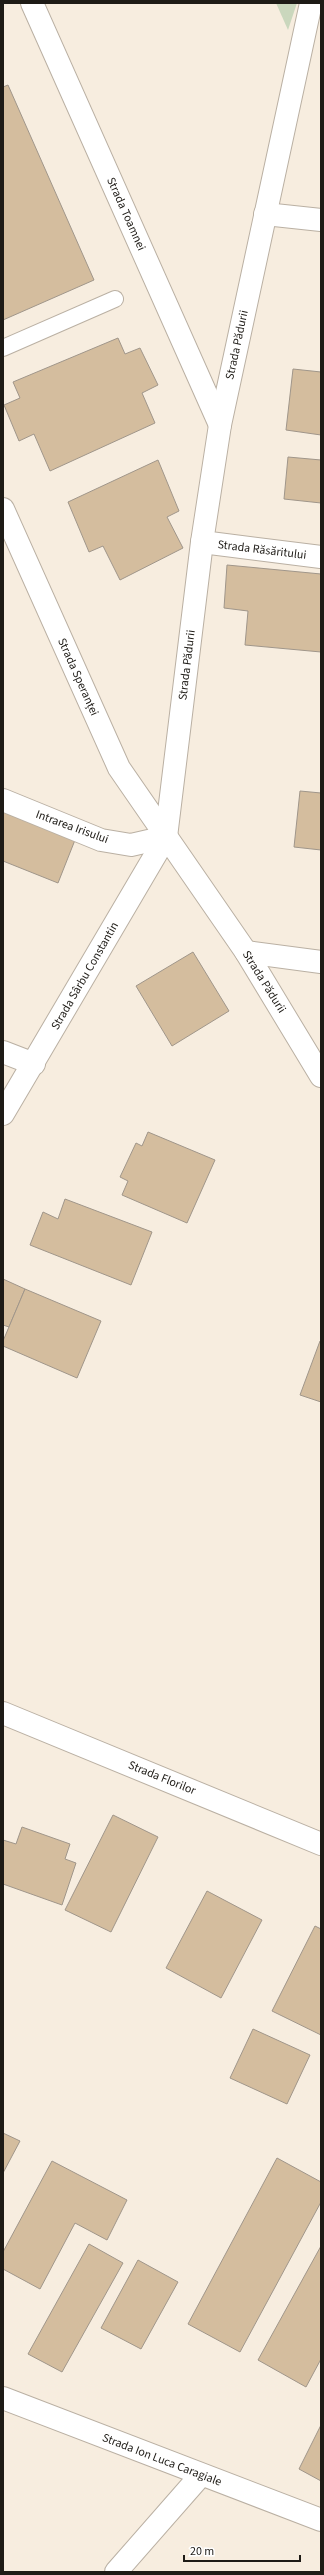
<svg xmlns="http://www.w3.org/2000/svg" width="324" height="2575" font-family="'Source Sans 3',sans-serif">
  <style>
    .green { fill: #cad7bd }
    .building { fill: #d4bd9e; stroke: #a0968a }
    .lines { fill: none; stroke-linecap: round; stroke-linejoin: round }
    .service-casing { stroke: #bab0a3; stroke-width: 18 }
    .minor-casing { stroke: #bab0a3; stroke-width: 24 }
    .secondary-casing { stroke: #bab0a3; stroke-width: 24 }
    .service { stroke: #fff; stroke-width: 16 }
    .minor { stroke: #fff; stroke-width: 22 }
    .secondary { stroke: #fff; stroke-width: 22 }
    .labels { text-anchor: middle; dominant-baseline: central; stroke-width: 3; stroke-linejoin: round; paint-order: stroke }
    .street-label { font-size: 12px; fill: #1e1b16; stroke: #fff }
  </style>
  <rect width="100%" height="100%" fill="#f7eddf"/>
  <path class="green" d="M276 3H297L288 30Z"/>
  <g class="building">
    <path d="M8 85 94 280 3 320V87Z"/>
    <path d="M118 338 125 354 140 348 158 385 142 393 155 423 50 471 34 434 19 441 4 405 20 398 13 382Z"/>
    <path d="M293 369 321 372V435L286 430Z"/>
    <path d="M288 457 321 460V503L284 499Z"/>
    <path d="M158 460 179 511 167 517 183 548 120 580 103 546 89 552 68 502Z"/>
    <path d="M227 565 321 574V652L245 645 248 611 224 608Z"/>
    <path d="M300 791 321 793V850L294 847Z"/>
    <path d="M3 812 75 840 58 883 3 861Z"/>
    <path d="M193 952 229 1011 172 1046 136 986Z"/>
    <path d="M148 1132 215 1160 187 1223 122 1195 128 1181 120 1177 136 1143 142 1146Z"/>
    <path d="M65 1199 152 1232 131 1285 30 1245 43 1212 58 1219Z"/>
    <path d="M3 1279 25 1289 9 1327 3 1325Z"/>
    <path d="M25 1289 101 1321 77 1378 3 1346V1341Z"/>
    <path d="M320 1341H321V1402L300 1395Z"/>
    <path d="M113 1815 158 1837 111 1932 65 1910Z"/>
    <path d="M22 1827 70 1844 65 1859 76 1863 62 1905 3 1884V1840L16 1844Z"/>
    <path d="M207 1891 262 1920 221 1998 166 1968Z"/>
    <path d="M315 1926 321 1929V2035L272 2011Z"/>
    <path d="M253 2029 310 2055 287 2104 230 2078Z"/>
    <path d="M3 2133 20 2141 3 2173Z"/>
    <path d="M277 2158 321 2182V2202L240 2352 188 2324Z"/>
    <path d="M52 2161 127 2200 107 2240 75 2223 40 2289 3 2269V2252Z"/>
    <path d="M89 2244 123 2263 62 2372 28 2354Z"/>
    <path d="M321 2246V2359L306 2387 258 2360Z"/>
    <path d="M138 2260 178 2282 141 2349 101 2328Z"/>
    <path d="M321 2425V2481L299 2469Z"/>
  </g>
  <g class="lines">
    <defs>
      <path id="service" d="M3 348 115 299"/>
      <g id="minor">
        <path d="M32 3 220 425"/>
        <path d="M265 214 321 220"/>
        <path d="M3 509 119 768 246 952 321 1076"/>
        <path d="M202 542 321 557"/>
        <path d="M3 800 101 840 131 845 166 837"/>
        <path d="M246 952 321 962"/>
        <path d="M3 1052 34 1064"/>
        <path d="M3 1114 166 837 202 542 220 425 311 3"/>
        <path d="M3 1713 321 1844"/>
        <path d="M116 2572 201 2475"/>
      </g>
      <path id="secondary" d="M3 2398 321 2520"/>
    </defs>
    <use href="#service" class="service-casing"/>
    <use href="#minor" class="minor-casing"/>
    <use href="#secondary" class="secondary-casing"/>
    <use href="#service" class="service"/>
    <use href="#minor" class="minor"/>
    <use href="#secondary" class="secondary"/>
  </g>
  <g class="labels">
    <g class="street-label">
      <text transform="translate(126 214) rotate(66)">Strada Toamnei</text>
      <text transform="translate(237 345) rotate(-78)">Strada Pădurii</text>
      <text transform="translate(262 550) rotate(7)">Strada Răsăritului</text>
      <text transform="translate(187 665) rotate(-83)">Strada Pădurii</text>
      <text transform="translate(78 677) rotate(66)">Strada Speranței</text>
      <text transform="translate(72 827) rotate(20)">Intrarea Irisului</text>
      <text transform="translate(85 976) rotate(-60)">Strada Sârbu Constantin</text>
      <text transform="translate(264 982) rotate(58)">Strada Pădurii</text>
      <text transform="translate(162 1778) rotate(22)">Strada Florilor</text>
      <text transform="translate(162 2460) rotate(21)">Strada Ion Luca Caragiale</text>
    </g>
  </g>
  <rect width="324" height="2575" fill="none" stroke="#1e1b16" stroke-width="8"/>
  <path d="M184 2555v6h116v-6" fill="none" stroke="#1e1b16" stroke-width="2"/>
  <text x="190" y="2555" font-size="12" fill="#1e1b16" stroke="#ffffff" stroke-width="3" paint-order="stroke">20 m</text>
</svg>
